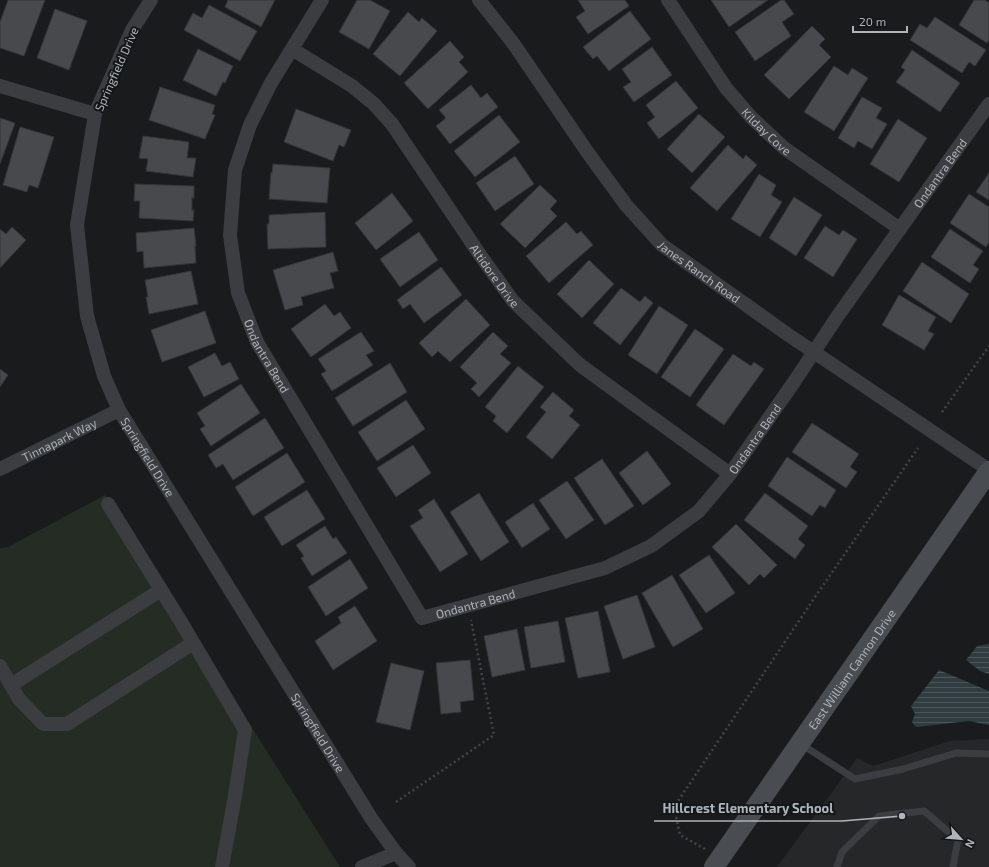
<svg xmlns="http://www.w3.org/2000/svg" width="989" height="867" font-family="'Exo 2',sans-serif">
  <style>
    .built { fill: #262729 }
    .green { fill: #242c24 }
    .water { fill: url(#water-rules) }
    .building { fill: #47494c; stroke: #343538 }
    .lines { fill: none; stroke-linecap: round; stroke-linejoin: round }
    .path { stroke: #414548; stroke-width: 2.5; stroke-dasharray: 2 3; stroke-linecap: butt }
    .service { stroke: #3b3d41; stroke-width: 7 }
    .minor { stroke: #3b3d41; stroke-width: 14 }
    .secondary { stroke: #494d51; stroke-width: 20 }
    .labels { text-anchor: middle; dominant-baseline: central; stroke-width: 4; stroke-linejoin: round; paint-order: stroke }
    .street-label { font-size: 12px; fill: #adb4bb; stroke: #151617 }
    .leader { fill: none; stroke: #adb4bb; stroke-width: 1.5 }
    .callout-dot { fill: #adb4bb; stroke: #151617; stroke-width: 1.5 }
    .callout-label { font-size: 13px; text-anchor: middle; font-weight: bold; fill: #adb4bb; stroke: #151617; stroke-width: 4; stroke-linejoin: round; paint-order: stroke }
  </style>
  <defs>
    <pattern id="water-rules" width="6" height="5" patternUnits="userSpaceOnUse"><rect width="6" height="5" fill="#303c40"/><path d="M0 2.5h6" fill="none" stroke="#4b565a"/></pattern>
  </defs>
  <rect width="100%" height="100%" fill="#1a1b1c"/>
  <path class="built" d="M989 739V867H777L857 758 873 766 950 741Z"/>
  <path class="green" d="M105 495 340 867H0V548L8 547Z"/>
  <g class="water">
    <path d="M989 644V674L980 671 966 660 977 646Z"/>
    <path d="M939 670 989 691V725L969 721 916 727 912 722 915 714 911 706Z"/>
  </g>
  <g class="building">
    <path d="M8 0H45L24 56 0 48V22Z"/>
    <path d="M228 0H275L261 27 225 7Z"/>
    <path d="M357 0H370L390 11 369 49 339 32Z"/>
    <path d="M578 0H625L629 6 588 34 576 17 585 11Z"/>
    <path d="M711 0H768L729 27Z"/>
    <path d="M781 0H784L794 14 782 22 791 36 755 61 735 32Z"/>
    <path d="M974 0H985L989 3V40L987 43 959 25Z"/>
    <path d="M209 5 257 31 240 61 184 30 193 13 202 18Z"/>
    <path d="M55 9 87 21 69 70 37 58Z"/>
    <path d="M630 11 651 39 609 71 597 56 593 59 583 47Z"/>
    <path d="M408 12 419 22 422 18 437 31 400 76 373 54Z"/>
    <path d="M935 17 986 50 975 66 969 62 962 73 910 40 920 24 927 28Z"/>
    <path d="M812 26 825 39 819 45 831 57 789 99 764 75Z"/>
    <path d="M450 41 464 57 459 62 468 72 428 109 404 83Z"/>
    <path d="M652 47 672 75 634 102 623 87 631 82 622 69Z"/>
    <path d="M198 49 233 66 225 83 223 82 216 96 183 80Z"/>
    <path d="M912 50 960 83 940 112 896 82 905 70 901 67Z"/>
    <path d="M834 66 848 75 852 68 868 78 834 131 804 112Z"/>
    <path d="M676 81 698 108 659 139 647 123 655 117 646 105Z"/>
    <path d="M471 85 481 98 487 93 498 107 450 144 436 126 446 118 439 110Z"/>
    <path d="M160 87 215 105 212 114 215 115 205 139 149 120Z"/>
    <path d="M862 97 882 108 876 118 887 124 872 149 858 141 854 148 838 138Z"/>
    <path d="M296 109 351 130 344 147 339 145 333 161 284 142Z"/>
    <path d="M699 114 725 137 692 173 667 149Z"/>
    <path d="M499 115 520 142 475 177 454 151Z"/>
    <path d="M0 118 15 123 0 164Z"/>
    <path d="M898 119 927 138 899 182 870 164Z"/>
    <path d="M20 127 54 137 38 188 29 185 27 192 3 185Z"/>
    <path d="M143 136 189 142 187 158H196L193 177 146 171 148 159 139 158Z"/>
    <path d="M728 145 743 159 746 155 757 165 717 211 690 188Z"/>
    <path d="M515 156 534 184 495 211 476 183Z"/>
    <path d="M273 164 330 168 327 203 269 199 271 172 272 173Z"/>
    <path d="M989 173V200L976 192Z"/>
    <path d="M759 174 776 185 771 195 782 202 760 237 731 219Z"/>
    <path d="M135 184 194 186V199L192 197V211L194 209 193 221 139 218 140 201H134Z"/>
    <path d="M540 185 557 201 550 209 557 216 525 248 500 224Z"/>
    <path d="M392 193 413 221 376 250 355 223Z"/>
    <path d="M969 194 989 207V242L986 247 950 223Z"/>
    <path d="M794 197 822 215 796 256 769 238Z"/>
    <path d="M325 212 326 247 268 249 267 224H269V215Z"/>
    <path d="M566 222 577 234 581 231 593 245 549 283 526 256Z"/>
    <path d="M825 226 839 235 843 230 857 239 833 277 804 258Z"/>
    <path d="M12 227 26 240 0 268V229L6 234Z"/>
    <path d="M194 228 196 246H195L196 263 144 268 143 251 137 252 136 233Z"/>
    <path d="M950 229 983 251 973 265 979 269 970 283 931 257Z"/>
    <path d="M419 232 438 260 400 287 380 259Z"/>
    <path d="M333 252 338 271 330 273 334 288 301 297 303 305 285 310 273 270Z"/>
    <path d="M589 260 614 284 582 318 557 294Z"/>
    <path d="M922 262 969 294 951 323 903 291Z"/>
    <path d="M441 267 462 295 424 323 410 304 403 309 397 300Z"/>
    <path d="M191 271 198 304 149 314 146 297H148L145 280Z"/>
    <path d="M621 288 640 302 645 296 653 303 620 345 593 323Z"/>
    <path d="M899 295 936 317 928 331 934 334 924 350 882 325Z"/>
    <path d="M466 299 490 325 450 362 438 351 432 357 419 343Z"/>
    <path d="M325 304 334 316 340 312 351 328 311 357 291 329Z"/>
    <path d="M659 306 688 325 657 374 628 355Z"/>
    <path d="M205 311 216 343 162 362 151 330Z"/>
    <path d="M695 329 724 349 690 397 661 377Z"/>
    <path d="M361 332 374 351 366 355 373 365 332 391 321 374 326 371 318 359Z"/>
    <path d="M493 332 508 346 500 354 511 363 479 397 471 389 477 383 460 367Z"/>
    <path d="M215 353 222 366 230 362 239 379 204 397 188 367Z"/>
    <path d="M733 354 751 366 754 362 764 369 724 425 696 405Z"/>
    <path d="M390 363 407 392 353 426 335 398Z"/>
    <path d="M518 366 544 387 507 433 493 421 496 416 485 407Z"/>
    <path d="M0 369 8 375 0 387Z"/>
    <path d="M241 384 260 413 211 446 200 429 205 426 197 413Z"/>
    <path d="M553 392 574 410 569 416 580 425 552 459 526 437 546 412 540 407Z"/>
    <path d="M406 400 425 429 377 461 358 432Z"/>
    <path d="M265 418 284 448 233 480 223 464 216 468 208 455Z"/>
    <path d="M812 423 859 454 850 467 857 472 846 488 792 452Z"/>
    <path d="M413 445 431 473 396 497 377 468Z"/>
    <path d="M647 451 671 484 643 505 619 473Z"/>
    <path d="M287 453 305 482 253 516 235 487Z"/>
    <path d="M787 457 836 490 825 508 820 505 812 516 768 486Z"/>
    <path d="M602 459 634 506 605 525 574 478Z"/>
    <path d="M567 481 594 520 566 539 539 500Z"/>
    <path d="M307 490 325 519 282 546 264 517Z"/>
    <path d="M479 493 509 542 481 561 450 512Z"/>
    <path d="M765 493 808 526 798 539 805 545 795 559 744 520Z"/>
    <path d="M434 499 468 554 440 572 410 526 423 518 418 510Z"/>
    <path d="M533 503 550 529 522 548 505 522Z"/>
    <path d="M736 524 777 565 764 578 760 574 749 585 712 547Z"/>
    <path d="M325 526 333 539 336 537 347 553 312 576 301 558 304 556 296 545Z"/>
    <path d="M709 555 735 593 706 613 679 575Z"/>
    <path d="M350 559 368 588 326 616 308 587Z"/>
    <path d="M672 575 703 629 673 647 642 593Z"/>
    <path d="M637 595 655 647 623 659 604 606Z"/>
    <path d="M355 606 377 641 333 670 315 641 341 623 338 617Z"/>
    <path d="M598 611 610 672 578 678 565 618Z"/>
    <path d="M558 621 565 662 531 668 524 627Z"/>
    <path d="M517 629 525 670 492 677 484 636Z"/>
    <path d="M470 660 474 700 460 702 461 712 441 714 436 663Z"/>
    <path d="M391 663 424 671 410 730 376 722Z"/>
  </g>
  <g class="lines">
    <g class="path">
      <path d="M942 412 989 346"/>
      <path d="M396 802 494 735 471 620"/>
      <path d="M705 849 680 835 674 807 815 597 918 448"/>
    </g>
    <g class="service">
      <path d="M801 744 855 779 903 769 956 753 989 754"/>
      <path d="M837 867 842 852 879 816 924 811 958 840 953 867"/>
    </g>
    <g class="minor">
      <path id="s1" d="M151 0 132 30 95 114 77 225 87 316 104 376 119 410 371 818 396 853 409 867"/>
      <path id="s2" d="M322 0 271 83 250 125 235 170 230 235 238 293 257 342 422 618 605 568 651 546 699 511 730 474 794 382 837 317 989 104"/>
      <path id="s3" d="M479 0 513 43 588 153 626 205 662 245 787 334 989 470"/>
      <path id="s4" d="M668 0 726 88 751 117 784 148 900 229"/>
      <path id="s5" d="M292 49 352 86 374 104 392 124 480 255 513 301 580 365 730 474"/>
      <path d="M0 86 95 114"/>
      <path id="s6" d="M0 469 119 410"/>
      <path d="M108 504 181 622 245 730 235 796 222 867"/>
      <path d="M0 666 19 699 43 724H67L193 643"/>
      <path d="M11 685 161 590"/>
      <path d="M362 867 396 853"/>
    </g>
    <path class="secondary" id="s7" d="M714 867 989 471"/>
  </g>
  <g class="labels">
    <g class="street-label">
      <text transform="translate(116 69) rotate(-66)">Springfield Drive</text>
      <text stroke="none"><textPath href="#s4" startOffset="165">Kilday Cove</textPath></text>
      <text stroke="none"><textPath href="#s2" startOffset="1405">Ondantra Bend</textPath></text>
      <text stroke="none"><textPath href="#s3" startOffset="352">Janes Ranch Road</textPath></text>
      <text stroke="none"><textPath href="#s5" startOffset="309">Altidore Drive</textPath></text>
      <text stroke="none"><textPath href="#s2" startOffset="385">Ondantra Bend</textPath></text>
      <text stroke="none"><textPath href="#s2" startOffset="1081">Ondantra Bend</textPath></text>
      <text stroke="none"><textPath href="#s6" startOffset="66">Tinnapark Way</textPath></text>
      <text stroke="none"><textPath href="#s1" startOffset="486">Springfield Drive</textPath></text>
      <text stroke="none"><textPath href="#s2" startOffset="745">Ondantra Bend</textPath></text>
      <text stroke="none"><textPath href="#s7" startOffset="241">East William Cannon Drive</textPath></text>
      <text stroke="none"><textPath href="#s1" startOffset="810">Springfield Drive</textPath></text>
    </g>
  </g>
  <path class="leader" d="M902 816L842 821H654"/>
  <circle class="callout-dot" cx="902" cy="816" r="4"/>
  <g class="callout-label">
    <text x="748" y="813">Hillcrest Elementary School</text>
  </g>
  <g transform="translate(961 839) rotate(117)" stroke="#151617" stroke-width="3" paint-order="stroke">
  <path d="M0-3L7 15L0 10L-7 15Z" fill="#adb4bb"/>
  <text y="-6" font-size="11" font-weight="bold" text-anchor="middle" fill="#adb4bb">N</text>
  </g>
  <path d="M853 26v6h54v-6" fill="none" stroke="#adb4bb" stroke-width="2"/>
  <text x="859" y="26" font-size="12" fill="#adb4bb" stroke="#151617" stroke-width="3" paint-order="stroke">20 m</text>
</svg>
